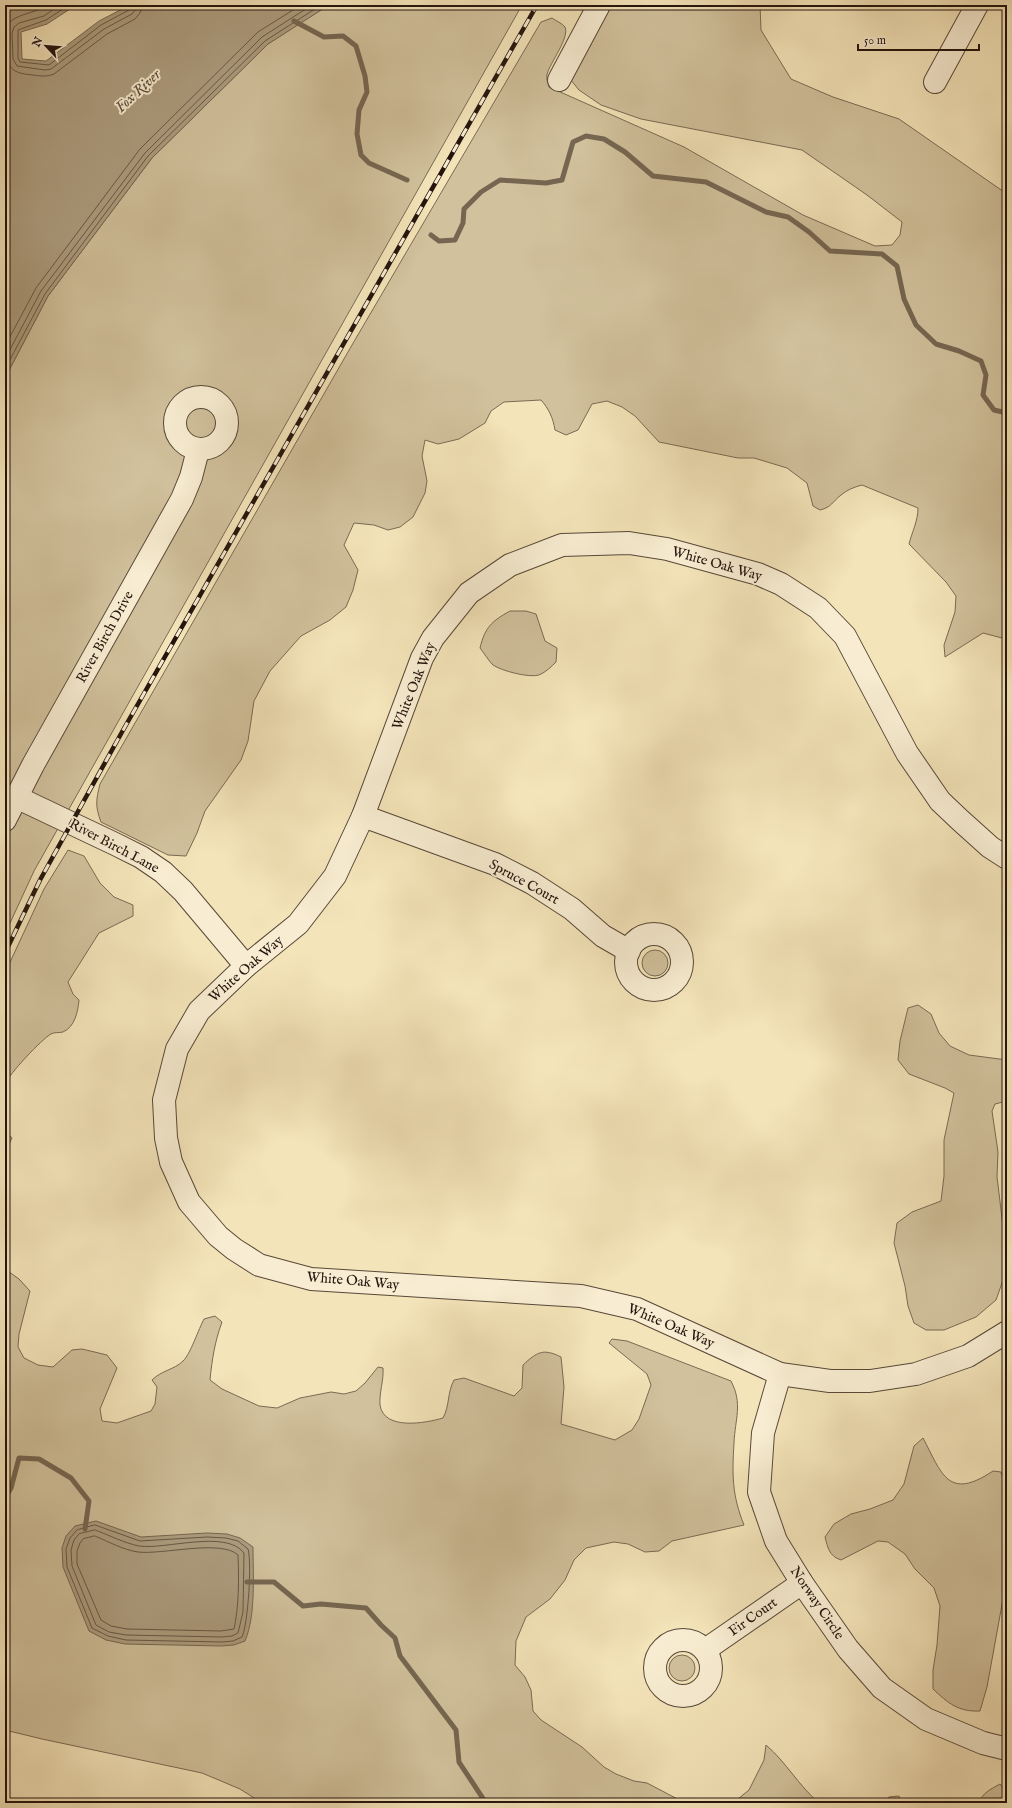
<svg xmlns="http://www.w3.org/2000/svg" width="1012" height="1808" font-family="'IM FELL English',serif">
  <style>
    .green { fill: #d1c19c; stroke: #7a6a54 }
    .water { fill: #ad9d7f; stroke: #766651 }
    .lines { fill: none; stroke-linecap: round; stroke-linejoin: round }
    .shore { stroke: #685846; stroke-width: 1 }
    .stream { stroke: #766651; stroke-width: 5 }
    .minor-casing { stroke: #584838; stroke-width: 24 }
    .minor { stroke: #f8edd2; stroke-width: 22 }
    .rail-casing { stroke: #24140d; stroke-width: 4.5 }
    .rail { stroke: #f8edd2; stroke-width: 3; stroke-dasharray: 9; stroke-linecap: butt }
    .labels { text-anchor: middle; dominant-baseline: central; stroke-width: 4; stroke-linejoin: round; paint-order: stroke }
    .street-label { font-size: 14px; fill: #24140d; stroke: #f8edd2 }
    .water-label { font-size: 15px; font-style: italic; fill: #5b4b3b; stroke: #f8edd2 }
  </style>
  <rect width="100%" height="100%" fill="#f4e4b9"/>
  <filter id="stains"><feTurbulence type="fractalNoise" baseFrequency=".005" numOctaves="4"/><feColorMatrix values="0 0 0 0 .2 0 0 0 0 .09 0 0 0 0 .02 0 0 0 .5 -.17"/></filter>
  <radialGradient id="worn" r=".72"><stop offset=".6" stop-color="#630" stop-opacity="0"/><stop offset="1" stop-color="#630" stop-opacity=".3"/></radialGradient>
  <g class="green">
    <path d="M328 5H522L34 871 5 934V378L48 296 152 158 268 44Z"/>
    <path d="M605 5H760L761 30 791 79 833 97 899 119 1007 194V644L1002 638 983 633 945 657 944 645 955 612 956 596 946 582 909 544C912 532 918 521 918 508L862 485C854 487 847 490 841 495 832 502 832 507 820 510L813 506 807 483 787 468 754 458H738L659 442 635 416 622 407 607 401 592 404 578 430 566 435 555 430C553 418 549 409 541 400L504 402 491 411 485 423 459 439 438 444 425 440 422 456 427 481 425 493 413 517 400 527 388 530 374 525 354 523 344 545 358 570 353 590 346 607 330 620 301 636 270 671 254 701 248 741 241 760 205 811 197 833 186 856 168 855 101 822C95 806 96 800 100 784L352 345 541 22 552 18C556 21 562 23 565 27 570 37 550 63 547 74 546 79 548 83 549 87L684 147 803 215 875 246 892 245 900 235 902 222 867 195 802 150 641 119 601 105 579 90 570 79Z"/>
    <path d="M510 611H526L536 614 545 641 557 648 556 662C551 667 546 672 539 675 529 678 502 671 493 665 488 660 484 653 480 648 485 627 492 621 510 611Z"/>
    <path d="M68 850 84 856 100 883 114 897 133 905V916L99 933 68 982 73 994 79 1000C78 1011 75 1027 63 1032 59 1033 54 1032 51 1034 42 1039 9 1074 5 1084V973L44 889Z"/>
    <circle cx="655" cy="963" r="13"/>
    <path d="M918 1005 931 1014 939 1033 950 1046 969 1055 1007 1060V1101L995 1104 992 1111 998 1152 997 1177 1007 1259V1269L996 1300 976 1317 944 1330H926L914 1323 908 1306 905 1286 894 1243 897 1223 912 1212 941 1201 944 1176V1140L954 1093 945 1088 909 1074 898 1060 900 1041 908 1008Z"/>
    <path d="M5 1130 12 1138 5 1152Z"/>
    <path d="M5 1269 19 1279 30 1291 19 1334 18 1347 24 1358 38 1365 53 1367 72 1350 82 1349 107 1355 117 1368 100 1409 102 1421 117 1423 151 1411 155 1404 157 1387 152 1380C162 1370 174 1370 183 1361 190 1355 199 1328 204 1319L215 1316 222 1322C215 1341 212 1359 210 1380L222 1389 259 1406 277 1408 300 1398 331 1392 344 1394 356 1391 365 1383 378 1367 383 1368C384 1380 379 1393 380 1405 384 1431 426 1423 443 1418 450 1405 447 1393 454 1380L464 1378 514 1396 522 1388 523 1365C537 1352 543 1348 561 1357L564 1387 561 1424 615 1440 632 1430 639 1419 651 1385 647 1374 609 1343 612 1339 627 1341 731 1381C743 1404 735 1419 734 1443 732 1475 732 1495 744 1525L672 1541 659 1551 645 1552 628 1544 614 1542 586 1548 574 1560 565 1580 550 1599 526 1617 516 1641 515 1665 525 1677 531 1690 533 1711 541 1720 582 1747 604 1767 616 1774 634 1781 647 1783 685 1803H262L240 1789 202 1773 42 1739 5 1730Z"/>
    <path d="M923 1438C942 1474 948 1501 993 1471L1001 1472 1005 1486 1007 1515V1577L987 1687 980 1711C958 1712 948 1703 933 1689V1670L937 1645 940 1606 934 1588 915 1569 905 1554 888 1542 878 1541 841 1560C829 1556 828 1548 825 1537L834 1524 851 1514 870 1509 893 1500 904 1484 914 1446Z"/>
    <circle cx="682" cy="1668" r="13"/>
    <path d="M766 1745C786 1762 799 1786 819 1803H733L749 1790 764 1760Z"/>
    <path d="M1000 1784 1007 1793V1803H979C982 1793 991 1789 1000 1784Z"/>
    <path d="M899 1796 902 1803H882L889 1797Z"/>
  </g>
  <g class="water">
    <path d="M5 5H76L47 24 21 32 22 59 46 61 99 21 130 5H329L268 44 152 158 48 296 5 378Z"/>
    <path d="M96 1521 141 1537 207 1533 227 1534 240 1538 253 1547C253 1575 256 1615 245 1641L234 1645 222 1646 125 1644 106 1640 89 1631 63 1567 62 1548 66 1536 75 1526Z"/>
  </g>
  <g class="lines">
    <g class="shore">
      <path d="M49 5C39 12 17 14 10 22 5 28 6 36 6 43 7 66 8 73 33 75 40 76 47 77 54 74L107 34 135 19 140 13 142 5"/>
      <path d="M60 5 44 16 19 23 14 27 12 33 13 59 17 66 45 70 51 69 104 29 132 14 135 10 136 5"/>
      <path d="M69 5 46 20 18 30V58L20 62 49 65 101 25 129 10 131 5"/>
      <path d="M5 346 36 288 140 149 258 32 301 5"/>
      <path d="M5 359 41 291 145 153 262 37 312 5"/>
      <path d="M5 369 45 294 148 156 265 41 321 5"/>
      <path d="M95 1525 140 1541 207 1537 226 1538 238 1541 248 1549C252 1563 248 1624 242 1637L233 1641 222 1642 126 1640 108 1636 92 1628 67 1567 66 1549 70 1538 77 1530Z"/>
      <path d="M95 1530C109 1535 124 1543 139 1546 165 1550 226 1529 244 1553L243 1612 238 1633 232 1636 222 1637 126 1635 109 1632 96 1625 72 1566 71 1550 74 1540 79 1534Z"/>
      <path d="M95 1536C109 1542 124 1550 138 1552 162 1555 221 1539 238 1555 239 1579 239 1606 234 1629L221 1631 127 1629 111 1626 101 1620 77 1564V1551L80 1543 83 1539Z"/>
    </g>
    <g class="stream">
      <path d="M294 21 324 37 343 36 356 46 365 76 367 92 359 110 357 134 361 155 369 163 407 180"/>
      <path d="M431 235 439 241 455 240 463 223 464 209 481 192 500 180 546 183 562 180 573 142 586 136 604 139 625 152 653 176 706 182 766 212 788 217 809 232 830 251 882 254 897 266 904 299 916 325 936 344 959 351 981 361 986 375 983 395 994 410 1007 413"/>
      <path d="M5 1498 11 1488 19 1458 39 1459 71 1478 89 1501 85 1529"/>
      <path d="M247 1582H274L303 1606 321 1604 366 1608 381 1625 395 1638 400 1656 456 1730 459 1762 486 1803"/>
    </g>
    <defs>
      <g id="minor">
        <path d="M559 80 599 5"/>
        <path d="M935 82 977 5"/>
        <circle cx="201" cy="423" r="26"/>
        <path d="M16 797 115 844 141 857 163 872 183 891 246 966"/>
        <path d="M363 816 495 864 532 883 572 909 603 936 629 951"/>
        <path d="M5 820 33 765 182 499 191 477 198 450"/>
        <path d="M1007 858 990 847 960 820 940 801 907 753 845 636 818 608 781 584 758 574 667 549 629 543 562 545 510 565 469 593 433 638 422 658 363 816 335 876 298 924 246 966 199 1011 177 1049 164 1100 166 1138 171 1162 189 1202 218 1236 234 1249 259 1265 311 1279 581 1296 637 1309 780 1374 830 1381H870L916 1374 968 1356 1007 1332"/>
        <circle cx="654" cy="962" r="28"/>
        <path d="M780 1374 763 1433 759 1492 776 1541 802 1583 848 1649 882 1688 926 1719 983 1743 1007 1749"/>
        <circle cx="683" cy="1668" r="28"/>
        <path d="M705 1650 802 1583"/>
      </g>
    </defs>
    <use href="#minor" class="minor-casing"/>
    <use href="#minor" class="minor"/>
    <defs>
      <path id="rail" d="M5 953 40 880 122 732 537 5"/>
    </defs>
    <use href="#rail" class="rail-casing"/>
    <use href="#rail" class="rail"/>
  </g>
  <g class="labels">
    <g class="street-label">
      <text transform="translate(717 564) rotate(16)">White Oak Way</text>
      <text transform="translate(105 637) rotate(-61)">River Birch Drive</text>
      <text transform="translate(414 686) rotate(-68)">White Oak Way</text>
      <text transform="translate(114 846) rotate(28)">River Birch Lane</text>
      <text transform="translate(524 882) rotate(29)">Spruce Court</text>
      <text transform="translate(246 969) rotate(-41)">White Oak Way</text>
      <text transform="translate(353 1281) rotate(5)">White Oak Way</text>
      <text transform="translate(671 1326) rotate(23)">White Oak Way</text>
      <text transform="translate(817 1603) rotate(56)">Norway Circle</text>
      <text transform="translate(753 1617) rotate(-35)">Fir Court</text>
    </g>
    <g class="water-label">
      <text transform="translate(138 91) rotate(-43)">Fox River</text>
    </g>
  </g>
  <rect width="1012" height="1808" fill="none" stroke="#f4e4b9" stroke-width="20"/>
  <rect x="6" y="6" width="1000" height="1796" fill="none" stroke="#24140d" stroke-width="2"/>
  <rect x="10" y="10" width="992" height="1788" fill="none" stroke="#24140d"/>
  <g transform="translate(46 46) rotate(296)" stroke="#f8edd2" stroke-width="3" paint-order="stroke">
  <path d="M0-3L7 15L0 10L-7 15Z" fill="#24140d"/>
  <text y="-6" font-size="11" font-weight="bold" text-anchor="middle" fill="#24140d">N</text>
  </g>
  <path d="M858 44v6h121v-6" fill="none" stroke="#24140d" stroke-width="2"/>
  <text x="864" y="44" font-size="12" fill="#24140d" stroke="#f8edd2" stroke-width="3" paint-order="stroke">50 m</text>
  <rect width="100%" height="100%" filter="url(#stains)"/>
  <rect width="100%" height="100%" fill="url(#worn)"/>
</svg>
